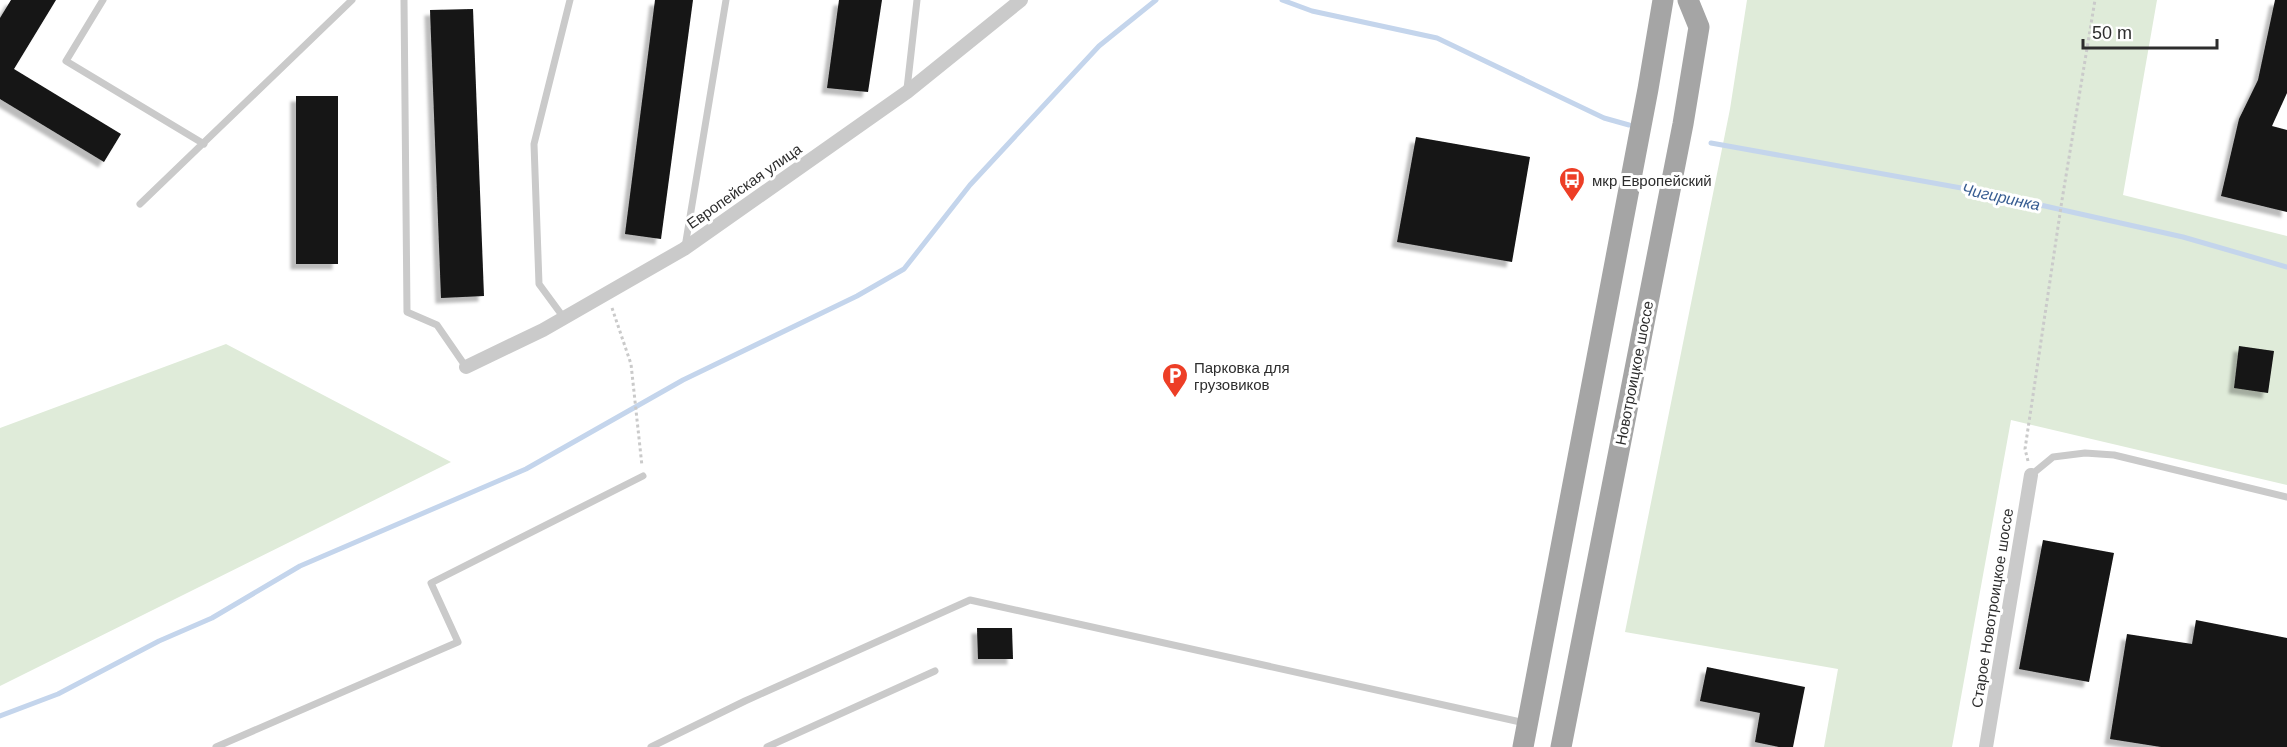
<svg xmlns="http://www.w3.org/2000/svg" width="2287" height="747" viewBox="0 0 2287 747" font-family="Arial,sans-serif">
<defs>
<filter id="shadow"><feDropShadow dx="-5.5" dy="5.5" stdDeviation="1.5" flood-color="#0004"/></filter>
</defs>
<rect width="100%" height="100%" fill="#fff"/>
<path fill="#dfebd9" d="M1747 0H2157L2123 195 2287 236V485L2011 420 1952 747H1824L1838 669 1625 632 1730 109Z
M226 344 451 462 0 686V428Z"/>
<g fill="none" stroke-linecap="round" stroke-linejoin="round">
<path stroke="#c4d5ec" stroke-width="5" d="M1282 0 1312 11 1437 38 1604 118 1629 125
M1711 143 1978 191 2183 237 2287 267
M0 716 58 694 159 641 212 618 300 566 526 469 683 380 857 296 904 269 970 185 1099 46 1156 0"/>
</g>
<path fill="#141414" filter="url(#shadow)" d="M11 0H56L14 69 121 134 104 162 0 99V18Z
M655 0H693L661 239 625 234Z
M839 0H882L868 92 827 88Z
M2275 0H2287V93L2272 126 2287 130V212L2221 196 2239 119 2258 80Z
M473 9 484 296 441 298 430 10Z
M296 96H338V264H296Z
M1416 137 1530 157 1512 262 1397 242Z
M2239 346 2274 351 2268 393 2234 388Z
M2043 540 2114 553 2089 682 2019 669Z
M2196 620 2287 638V747H2161L2110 739 2127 634 2192 644Z
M977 628H1012L1013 659H978Z
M1707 667 1805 687 1793 747H1779L1755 742 1760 713 1700 701Z"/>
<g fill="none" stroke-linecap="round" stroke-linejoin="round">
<path stroke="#cacaca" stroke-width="3" stroke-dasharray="3 3" stroke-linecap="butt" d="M612 308 631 364 642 466
M2028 461 2025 449 2062 200 2095 0"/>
<path stroke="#cacaca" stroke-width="7" d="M103 0 66 61 204 144
M404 0 407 312 437 325 466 367
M907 89 917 0
M140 204 352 0
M685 247 726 0
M564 318 539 284 534 144 570 0
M2031 475 2053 457 2085 453 2114 455 2287 497
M216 747 458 642 431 583 643 476
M651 747 745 701 970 600 1525 723
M767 747 935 671"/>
<path stroke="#cacaca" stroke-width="14" d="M466 367 543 330 684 249 907 92 1021 0
M1986 747 2031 475"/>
<path stroke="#a5a5a5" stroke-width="21" d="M1523 747 1648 89 1663 0
M1561 747 1683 124 1699 27 1688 0"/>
</g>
<defs>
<symbol id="bus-pin" viewBox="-11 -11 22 30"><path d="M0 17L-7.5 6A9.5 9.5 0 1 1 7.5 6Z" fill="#ed3e26" stroke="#fff"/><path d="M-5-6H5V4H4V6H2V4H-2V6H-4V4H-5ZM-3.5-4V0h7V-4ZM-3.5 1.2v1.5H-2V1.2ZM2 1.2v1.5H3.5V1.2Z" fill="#fff"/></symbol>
<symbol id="parking-pin" viewBox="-11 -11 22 30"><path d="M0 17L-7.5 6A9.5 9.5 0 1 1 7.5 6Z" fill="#ed3e26" stroke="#fff"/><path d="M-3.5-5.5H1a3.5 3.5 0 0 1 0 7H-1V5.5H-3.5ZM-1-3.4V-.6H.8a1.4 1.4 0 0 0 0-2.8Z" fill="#fff"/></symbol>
</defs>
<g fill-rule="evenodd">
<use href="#bus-pin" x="1557" y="165" width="30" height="40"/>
<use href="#parking-pin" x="1160" y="361" width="30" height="40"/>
</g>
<g text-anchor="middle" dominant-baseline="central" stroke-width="6" stroke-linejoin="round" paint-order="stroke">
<g font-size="15" fill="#2d2d2d" stroke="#fff" text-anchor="start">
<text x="1592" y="180">мкр Европейский</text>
<text x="1194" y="367">Парковка для<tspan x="1194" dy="17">грузовиков</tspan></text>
</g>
<g font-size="15" fill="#2d2d2d" stroke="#fff">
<text transform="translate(744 186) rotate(-35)">Европейская улица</text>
<text transform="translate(1634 373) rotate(-79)">Новотроицкое шоссе</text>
<text transform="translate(1992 608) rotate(-81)">Старое Новотроицкое шоссе</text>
</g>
<g font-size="16" font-style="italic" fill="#385d92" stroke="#fff">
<text transform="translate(2001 197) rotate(12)">Чигиринка</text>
</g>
</g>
<path d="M2083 39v9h134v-9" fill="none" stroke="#2d2d2d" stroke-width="3"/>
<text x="2092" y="39" font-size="18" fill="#2d2d2d" stroke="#ffffff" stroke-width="4.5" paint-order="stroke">50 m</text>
</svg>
